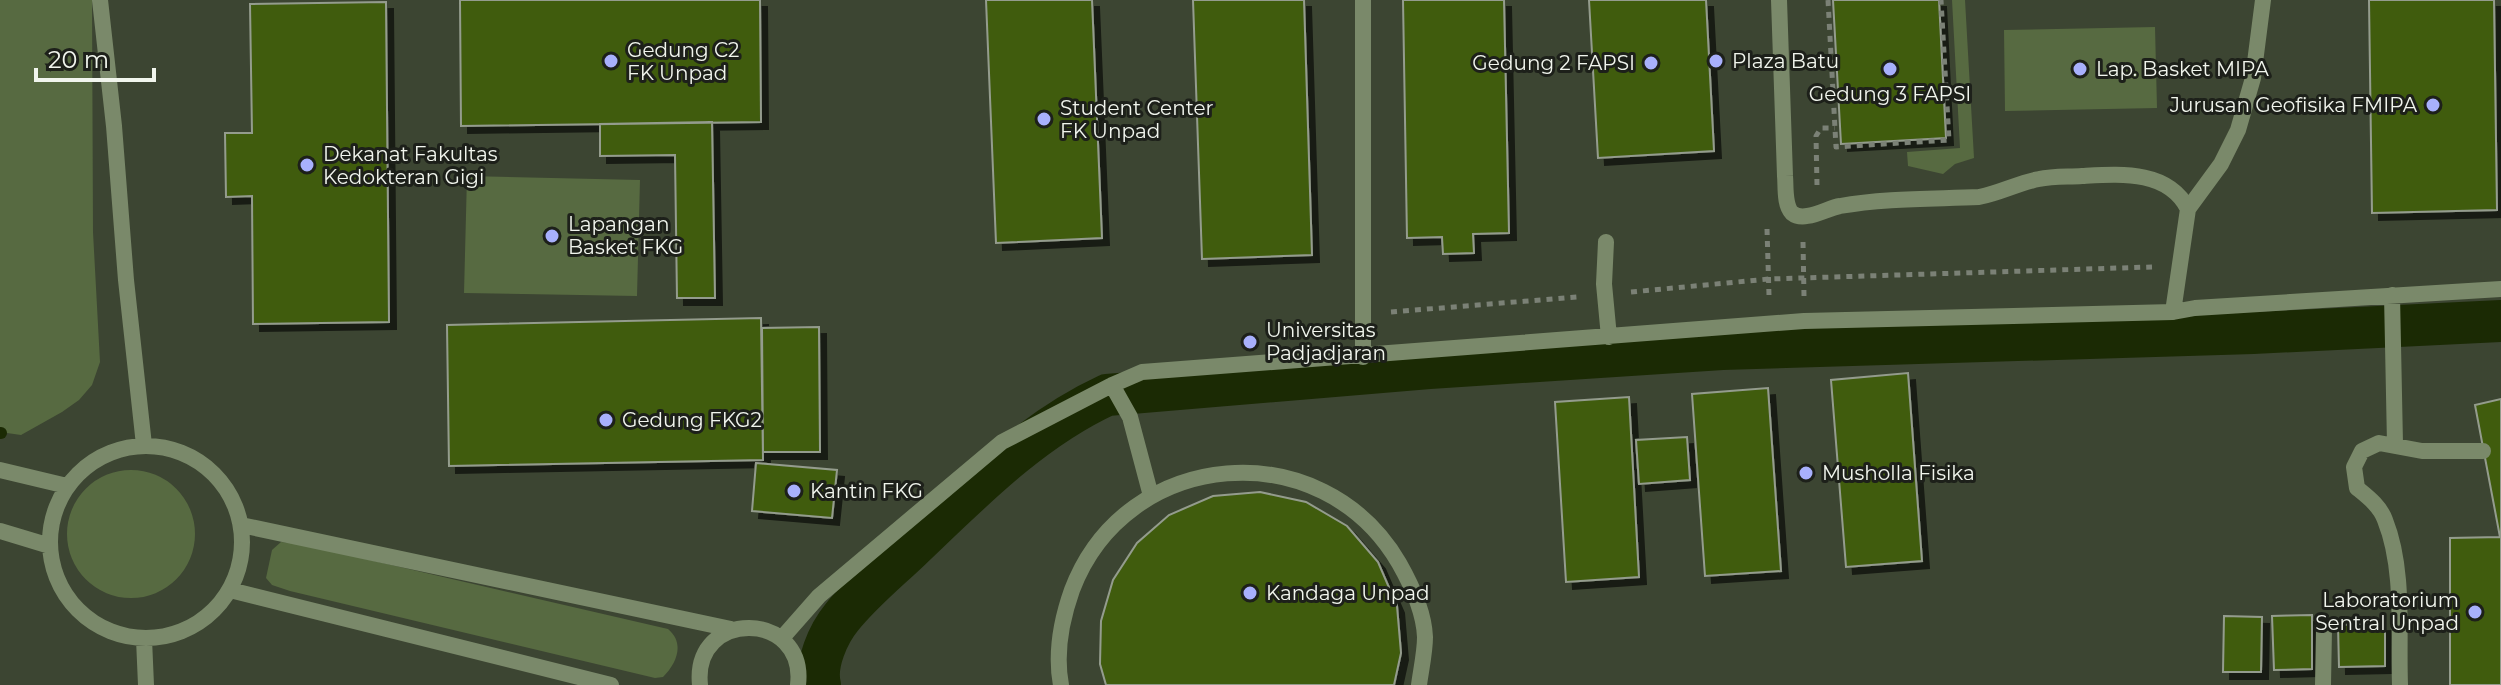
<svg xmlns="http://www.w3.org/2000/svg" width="2501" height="685" viewBox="0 0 2501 685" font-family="Montserrat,sans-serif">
<defs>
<filter id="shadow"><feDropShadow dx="7" dy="7" stdDeviation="0" flood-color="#0009"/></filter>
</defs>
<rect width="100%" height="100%" fill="#333a2d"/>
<path fill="#3c4532" d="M0 0H2501V685H0Z"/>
<path fill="#576a41" d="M0 0H92L93 232 100 362 92 385 79 400 62 412 21 435 0 432Z
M1952 0H1965L1974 158 1955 164 1943 174 1908 166 1907 152 1960 148Z
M2155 27 2157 108 2005 111 2004 30Z
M467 176 640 180 637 296 464 293Z
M67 534a64 64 0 1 1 128 0a64 64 0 1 1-128 0Z
M281 542 301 544 668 629C685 643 677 663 663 677L655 678 290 591 272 585 266 578 272 550Z"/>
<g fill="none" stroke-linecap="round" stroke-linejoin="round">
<path stroke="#1b2a04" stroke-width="12" d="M0 433H1"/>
<path stroke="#1b2a04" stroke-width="42" d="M820 685C815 664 828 634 842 617 862 592 888 571 911 549 971 492 1031 430 1107 395L1429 368 1722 349 2253 333 2501 321"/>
</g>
<path fill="#3f5b0f" stroke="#949c8d" stroke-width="2" filter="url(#shadow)" d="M460 0H760L761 122 461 126Z
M986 0H1092L1102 238 996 243Z
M1193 0H1304L1312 255 1202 259Z
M1403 0H1504L1509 233 1473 234 1474 253 1443 254 1442 237 1407 238Z
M1589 0H1706L1714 151 1598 158Z
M1833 0H1939L1946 138 1841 144Z
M2369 0H2494L2497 210 2372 213Z
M386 2 389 322 253 324 252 196 226 197 225 133H252L250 4Z
M712 122 715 298H677L675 155 600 156V124Z
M761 318 763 460 449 466 447 325Z
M819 327 820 452H763L762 328Z
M1908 373 1922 561 1846 567 1831 380Z
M1768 388 1781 571 1705 576 1692 394Z
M1629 397 1639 577 1566 582 1555 402Z
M2501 399V685H2450V538L2500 537 2475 405Z
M1687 437 1690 480 1639 484 1636 440Z
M756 463 837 470 832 518 752 511Z
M1260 492 1306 502 1347 526 1378 562 1397 606 1401 653 1394 685H1106L1100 664 1101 621 1113 580 1137 543 1169 515 1213 496Z
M2312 615V669L2274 670 2272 616Z
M2224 616 2262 617 2261 672H2223Z
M2385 624V666L2339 667 2338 625Z"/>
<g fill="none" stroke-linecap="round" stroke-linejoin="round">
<path stroke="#7b8176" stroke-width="5" stroke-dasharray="6 6" stroke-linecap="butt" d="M1828 0 1836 147 1949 140 1941 0
M1817 185 1816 136 1821 128H1835
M1767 229 1769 295
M1803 242 1804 296
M1631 292 1769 279 2152 267
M1391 312 1577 297"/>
<path stroke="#7a896a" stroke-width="16" d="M100 0 114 126 126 280 144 445
M1779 0 1785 176C1786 186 1784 205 1792 213 1804 223 1827 208 1840 206 1884 198 1934 199 1979 197 2000 193 2018 183 2039 179 2053 176 2068 177 2082 176 2121 174 2168 170 2188 209
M1606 242 1604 284 1609 337
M2392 295 2395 444
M2173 312 2188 209 2221 164 2238 130 2253 78 2263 0
M1363 357V0
M1112 385 1130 417 1151 496
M50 542a96 96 0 1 1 192 0a96 96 0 1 1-192 0Z
M0 470 67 486
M241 525 731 629
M0 531 50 546
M230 590 611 685
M782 638 819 596 1002 442 1112 385 1142 372 1804 321 2173 312 2195 308 2501 289
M144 639 146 685
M700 685C692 608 807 610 798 685
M1061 685C1055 653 1061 621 1072 590 1126 447 1322 431 1399 563 1411 584 1424 612 1425 637 1425 652 1421 670 1419 685
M2323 685 2324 629
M2400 685C2398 632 2405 570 2385 520 2380 506 2368 497 2357 488L2354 467 2362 451 2379 443 2422 451H2483"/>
</g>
<g fill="#a8b0fc" stroke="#1d201a" stroke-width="3">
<circle cx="611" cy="61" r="8"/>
<circle cx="1716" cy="61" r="8"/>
<circle cx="1651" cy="63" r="8"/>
<circle cx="1890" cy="69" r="8"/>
<circle cx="2080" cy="69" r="8"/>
<circle cx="2433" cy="105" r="8"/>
<circle cx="1044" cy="119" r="8"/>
<circle cx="307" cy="165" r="8"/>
<circle cx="552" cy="236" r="8"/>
<circle cx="1250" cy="342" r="8"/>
<circle cx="606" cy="420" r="8"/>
<circle cx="1806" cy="473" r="8"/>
<circle cx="794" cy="491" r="8"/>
<circle cx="1250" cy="593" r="8"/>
<circle cx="2475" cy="612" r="8"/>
</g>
<g text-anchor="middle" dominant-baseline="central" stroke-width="6" stroke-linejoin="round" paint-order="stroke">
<g font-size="20" fill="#f1f5ed" stroke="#1d201a" text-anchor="start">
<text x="627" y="50">Gedung C2<tspan x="627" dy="23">FK Unpad</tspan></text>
<text x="1732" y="61">Plaza Batu</text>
<text x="1635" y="63" text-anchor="end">Gedung 2 FAPSI</text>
<text x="2096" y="69">Lap. Basket MIPA</text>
<text x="1890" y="94" text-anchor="middle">Gedung 3 FAPSI</text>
<text x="2417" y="105" text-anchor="end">Jurusan Geofisika FMIPA</text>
<text x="1060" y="108">Student Center<tspan x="1060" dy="23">FK Unpad</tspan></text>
<text x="323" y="154">Dekanat Fakultas<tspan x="323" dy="23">Kedokteran Gigi</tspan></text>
<text x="568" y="224">Lapangan<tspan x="568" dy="23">Basket FKG</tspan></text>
<text x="1266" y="330">Universitas<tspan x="1266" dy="23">Padjadjaran</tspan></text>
<text x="622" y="420">Gedung FKG2</text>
<text x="1822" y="473">Musholla Fisika</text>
<text x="810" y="491">Kantin FKG</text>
<text x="1266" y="593">Kandaga Unpad</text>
<text x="2459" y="600" text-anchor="end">Laboratorium<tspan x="2459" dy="23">Sentral Unpad</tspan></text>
</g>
</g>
<path d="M36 68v12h118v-12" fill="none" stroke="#f1f5ed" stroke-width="4"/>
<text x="48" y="68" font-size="24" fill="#f1f5ed" stroke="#1d201a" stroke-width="6" paint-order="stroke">20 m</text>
</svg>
